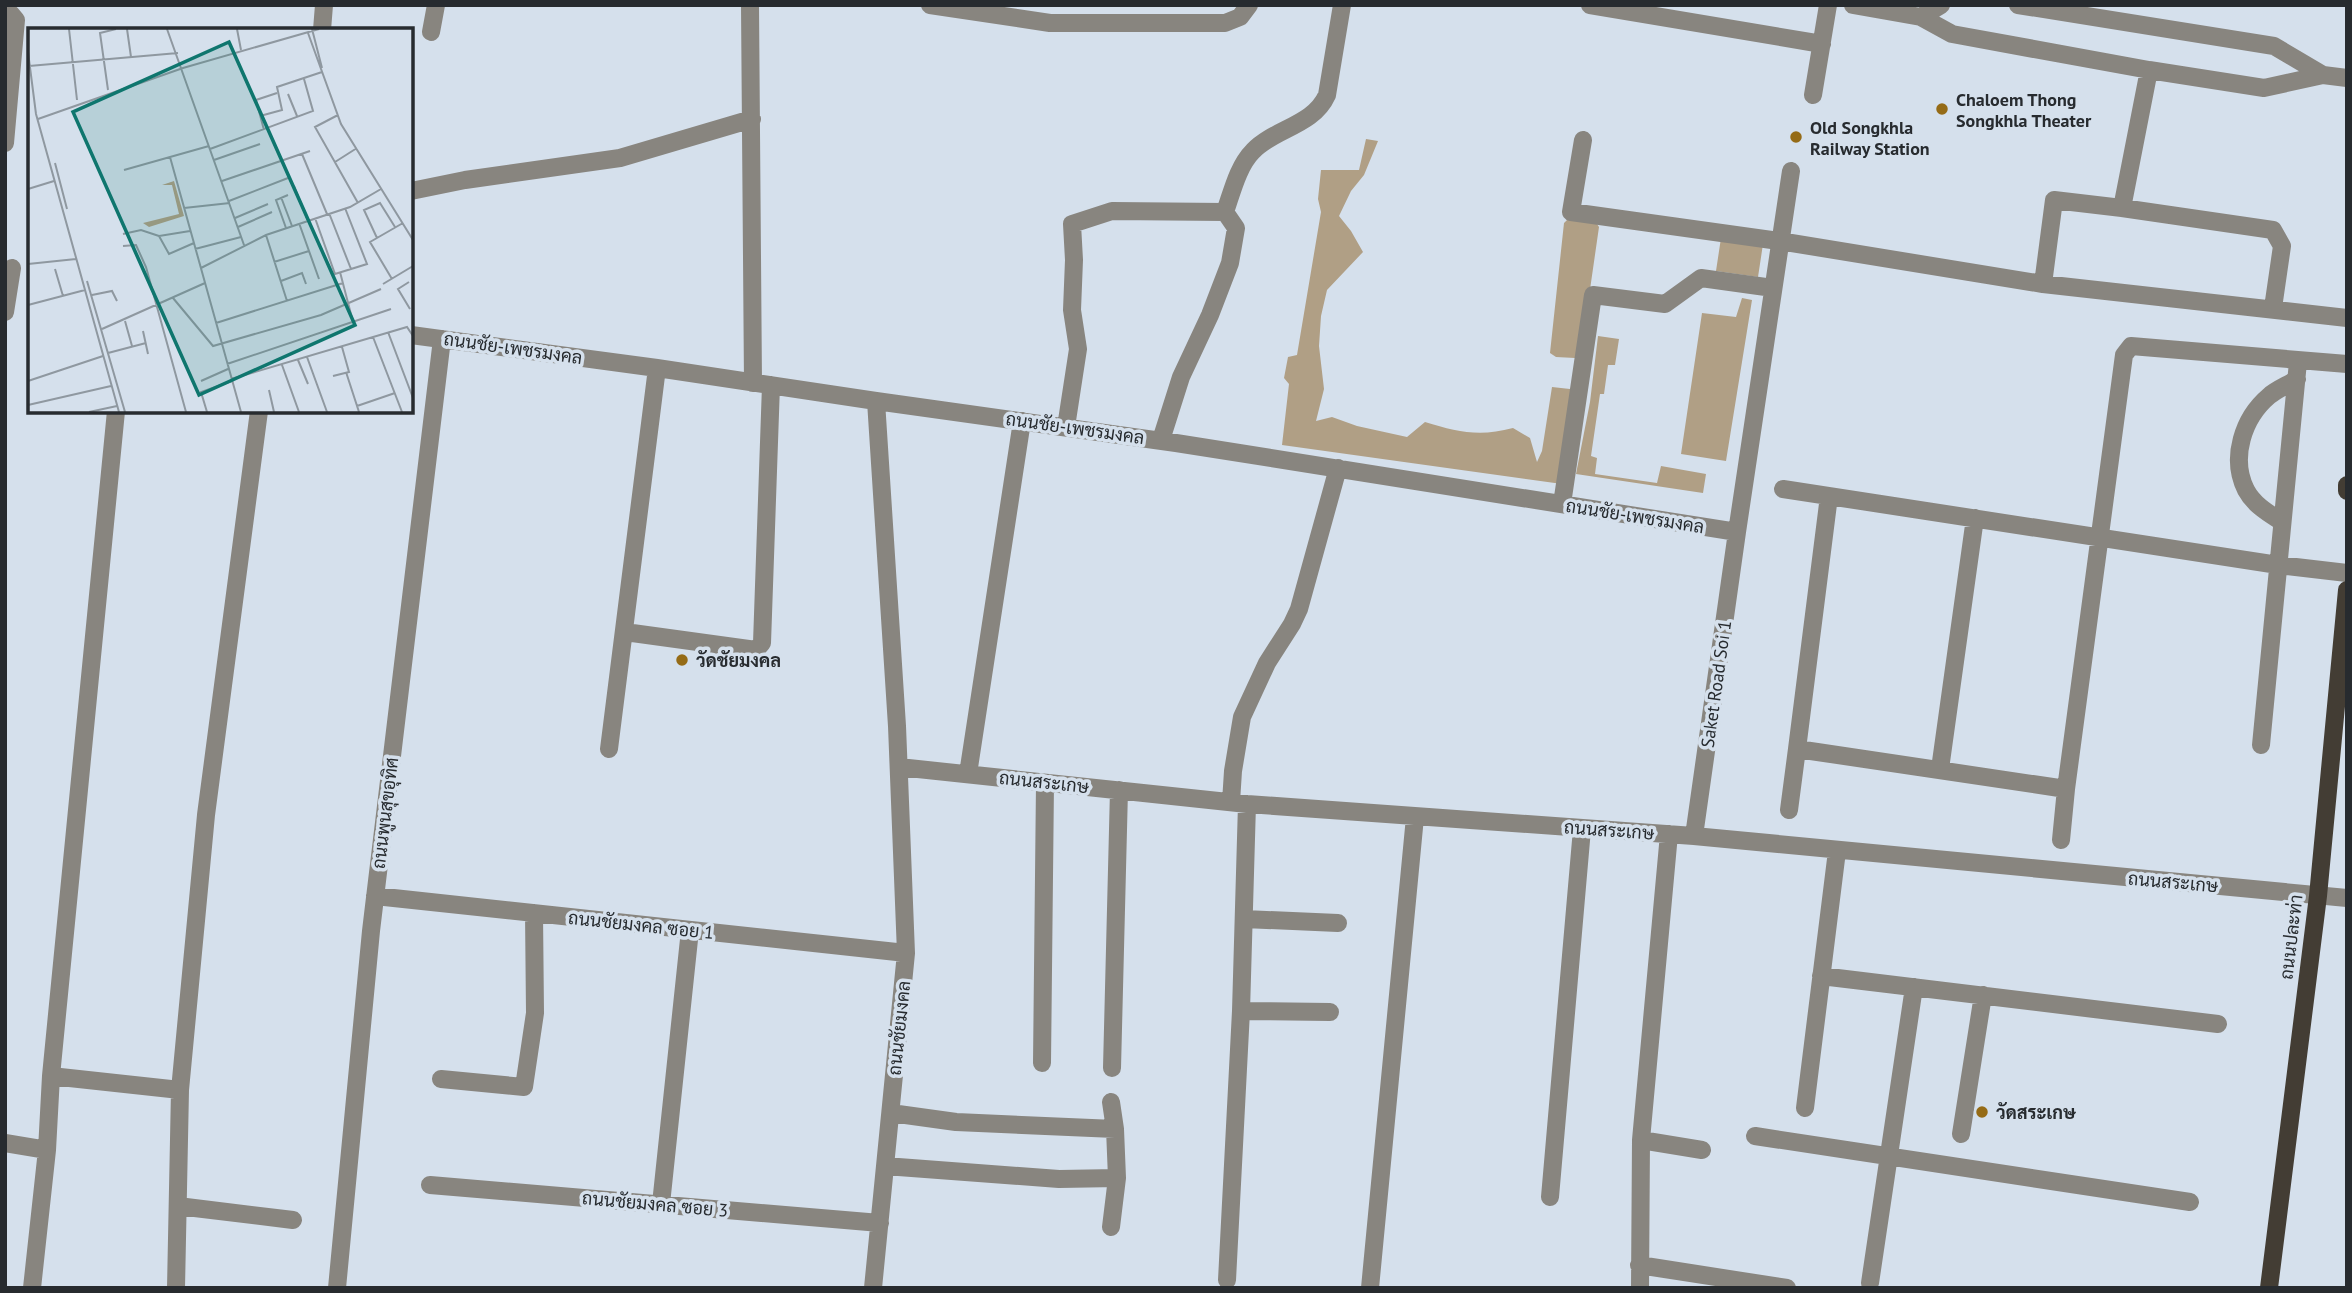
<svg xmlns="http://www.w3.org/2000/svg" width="2352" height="1293" viewBox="0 0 2352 1293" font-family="'PT Sans',Sarabun,sans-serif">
<rect width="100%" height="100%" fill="#d5e0ec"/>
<path fill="#b09f85" d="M1366 139 1378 141 1364 175 1351 191 1339 216 1351 231 1363 252 1327 290 1321 316 1319 346 1324 389 1316 421 1332 417 1357 426 1407 437 1425 422C1457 432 1480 437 1513 428L1530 438 1537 462 1542 451 1552 387 1570 389 1574 393 1562 484 1282 445 1289 384 1284 378 1288 357 1297 355 1321 212 1318 199 1321 170H1359Z
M1569 218 1595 221 1599 227 1581 352 1575 358 1556 357 1550 353 1564 223Z
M1721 238 1763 244 1758 277 1716 271Z
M1742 298 1752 300 1726 461 1681 454 1702 313 1736 317Z
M1598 336 1619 339 1615 365H1608L1604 394H1600L1591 456 1597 458 1595 474 1657 483 1661 466 1706 474 1703 493 1576 474 1590 402Z"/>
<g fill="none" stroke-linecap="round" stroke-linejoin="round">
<path stroke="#88857f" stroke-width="18" d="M750 5 753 383
M930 5 1050 23H1225L1240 17 1249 5
M1590 5 1822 44
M1853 5 1921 17 1941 5
M2018 5 2274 46 2323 75 2347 78
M5 12 11 14 16 20 5 143
M1921 17 1952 34 2149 70 2264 88 2323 75
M322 30 324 5
M431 32 436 5
M2149 70 2122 208 2273 230 2282 246 2273 308
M1813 95 1828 5
M1583 140 1571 212 1779 241 2043 284 2347 318
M411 191 465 180 620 158 752 119
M1225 212C1232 192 1238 166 1253 151 1275 128 1313 126 1327 95L1342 5
M2043 284 2054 200 2122 208
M5 312 12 268
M411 335 657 368 876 401 1176 443 1737 532
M1066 427 1078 349 1072 310 1074 260 1072 224 1112 211 1225 212 1236 228 1230 263 1210 315 1181 377 1161 440
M1783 489 2278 565 2347 573
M1829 496 1797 749 2066 789 2124 355 2131 346 2347 364
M1562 504 1593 295 1665 304 1701 278 1773 288
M2282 522C2268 513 2254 505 2246 490 2230 458 2243 418 2269 396 2277 389 2288 385 2297 379
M625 632 756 650 762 643 771 385
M2261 745 2298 362
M609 749 657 368
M899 767 1247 804 1694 836 2347 898
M1940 769 1975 518
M968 774 1022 421
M1231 802 1233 771 1242 717 1267 663 1292 624 1299 609 1338 468
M1789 810 1797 749
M1694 836 1737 532 1791 171
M2061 840 2066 789
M375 896 906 953
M1244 919 1338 923
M1821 976 2218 1024
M1241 1011 1330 1012
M1042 1063 1045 783
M1112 1068 1119 790
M51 1076 180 1090
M441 1079 524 1087 535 1013 534 913
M1111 1102 1115 1129
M1805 1108 1837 851
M891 1113 956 1122 1115 1129 1117 1178 1111 1227
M1961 1134 1983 995
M1755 1136 2190 1202
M1641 1140 1702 1150
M5 1143 47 1150
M885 1166 1059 1179 1117 1178
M430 1185 880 1223
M1550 1197 1582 829
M661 1204 690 930
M178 1206 293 1220
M1639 1265 1787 1288
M1227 1280 1241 1011 1247 804
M1870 1283 1914 987
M32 1288 47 1150 51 1076 116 411
M176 1288 180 1090 206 815 259 411
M337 1288 371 931 442 339
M873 1288 906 953 897 726 876 401
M1370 1288 1415 817
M1640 1288 1641 1140 1669 834"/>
<path stroke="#433d34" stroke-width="18" d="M2347 485V491
M2269 1288 2318 896 2347 590"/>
</g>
<g fill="#956b16" stroke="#d5e0ec" stroke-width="2.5">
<circle cx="1942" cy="109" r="7"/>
<circle cx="1796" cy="137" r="7"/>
<circle cx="682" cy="660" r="7"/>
<circle cx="1982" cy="1112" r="7"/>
</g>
<g text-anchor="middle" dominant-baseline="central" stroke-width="7" stroke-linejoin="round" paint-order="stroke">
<g font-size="18" font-weight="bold" fill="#272b2f" stroke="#d5e0ec" text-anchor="start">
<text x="1956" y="99">Chaloem Thong<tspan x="1956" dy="21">Songkhla Theater</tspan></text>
<text x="1810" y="127">Old Songkhla<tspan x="1810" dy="21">Railway Station</tspan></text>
<text x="696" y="660">วัดชัยมงคล</text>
<text x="1996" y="1112">วัดสระเกษ</text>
</g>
<g font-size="18" fill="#272b2f" stroke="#d5e0ec">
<text transform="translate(513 348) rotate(8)">ถนนชัย-เพชรมงคล</text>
<text transform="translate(1075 428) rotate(8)">ถนนชัย-เพชรมงคล</text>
<text transform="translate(1635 516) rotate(9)">ถนนชัย-เพชรมงคล</text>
<text transform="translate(1716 684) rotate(-82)">Saket Road Soi 1</text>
<text transform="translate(1044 782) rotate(6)">ถนนสระเกษ</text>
<text transform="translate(385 813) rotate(-83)">ถนนพูนสุขอุทิศ</text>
<text transform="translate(1609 830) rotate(4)">ถนนสระเกษ</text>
<text transform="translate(2173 882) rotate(5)">ถนนสระเกษ</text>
<text transform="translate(641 925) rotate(6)">ถนนชัยมงคล ซอย 1</text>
<text transform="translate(2291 937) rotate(-83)">ถนนปละท่า</text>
<text transform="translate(899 1028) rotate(-84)">ถนนชัยมงคล</text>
<text transform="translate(655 1204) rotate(5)">ถนนชัยมงคล ซอย 3</text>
</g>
</g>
<g transform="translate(28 28)">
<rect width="385" height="385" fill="#d5e0ec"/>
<path d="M146 153 156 188 121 199 115 195 151 186 144 157H134Z" fill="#b09f85"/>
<path fill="none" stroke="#8f98a0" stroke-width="2" d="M41 1 49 72M99 1 103 29M139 1 216 217M209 1 213 22M284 1 294 40M280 5 313 96 385 212M0 24 8 86 91 384M1 38 150 25M80 62 72 5 88 1M260 66 269 88M310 87 287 99 330 175M232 88 254 82 249 59 294 44M10 91 155 40 291 1M236 102 228 72 249 65M182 121 285 83 276 51M274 126 299 186M142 129 213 384M186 132 232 116M307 134 329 120M27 135 39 181M96 142 181 118M194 153 282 123M266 158 280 193M0 161 26 153M253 169 264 198M201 173 260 150M156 180 202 175M301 185 323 241M207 190 240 176M287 190 307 246 339 236 317 180M271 195 291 251M210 199 244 184M258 200 248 172 260 167M162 203 131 208 141 226 166 215M95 206 113 202 131 208M238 207 259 273M349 210 336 182 352 175 367 199M95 218 108 217 118 239 158 384M167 221 213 209M246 234 281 223M0 236 48 231M173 240 238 207 322 179 353 161M27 241 35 268M312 244 325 294M364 251 342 214 375 195M59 253 97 384M253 253 274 245 278 256M381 254 370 261 382 281M355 256 385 238M64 267 84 263 89 273M145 270 185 318 293 287 353 261M0 277 57 262M97 293 104 318M188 295 315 255M74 301 177 255M115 303 120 326M360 304 385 370M345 309 374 384M80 325 118 315M279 329 299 384M270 332 280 356M199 336 363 281M254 337 271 384M318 344 331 384M305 348 321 344 314 319M203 351 379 299 385 308M0 353 75 328M173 353 200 341M241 362 246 384M0 377 83 358M329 378 367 365M61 384 89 378M179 384 173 364 204 353"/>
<path fill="#0f766e" fill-opacity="0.15" stroke="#0f766e" stroke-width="3.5" d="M201 14 327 297 171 367 45 84Z"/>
<rect width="385" height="385" fill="none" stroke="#272b2f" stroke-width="3.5"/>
</g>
<rect width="2352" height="1293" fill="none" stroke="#272b2f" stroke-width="14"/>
</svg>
